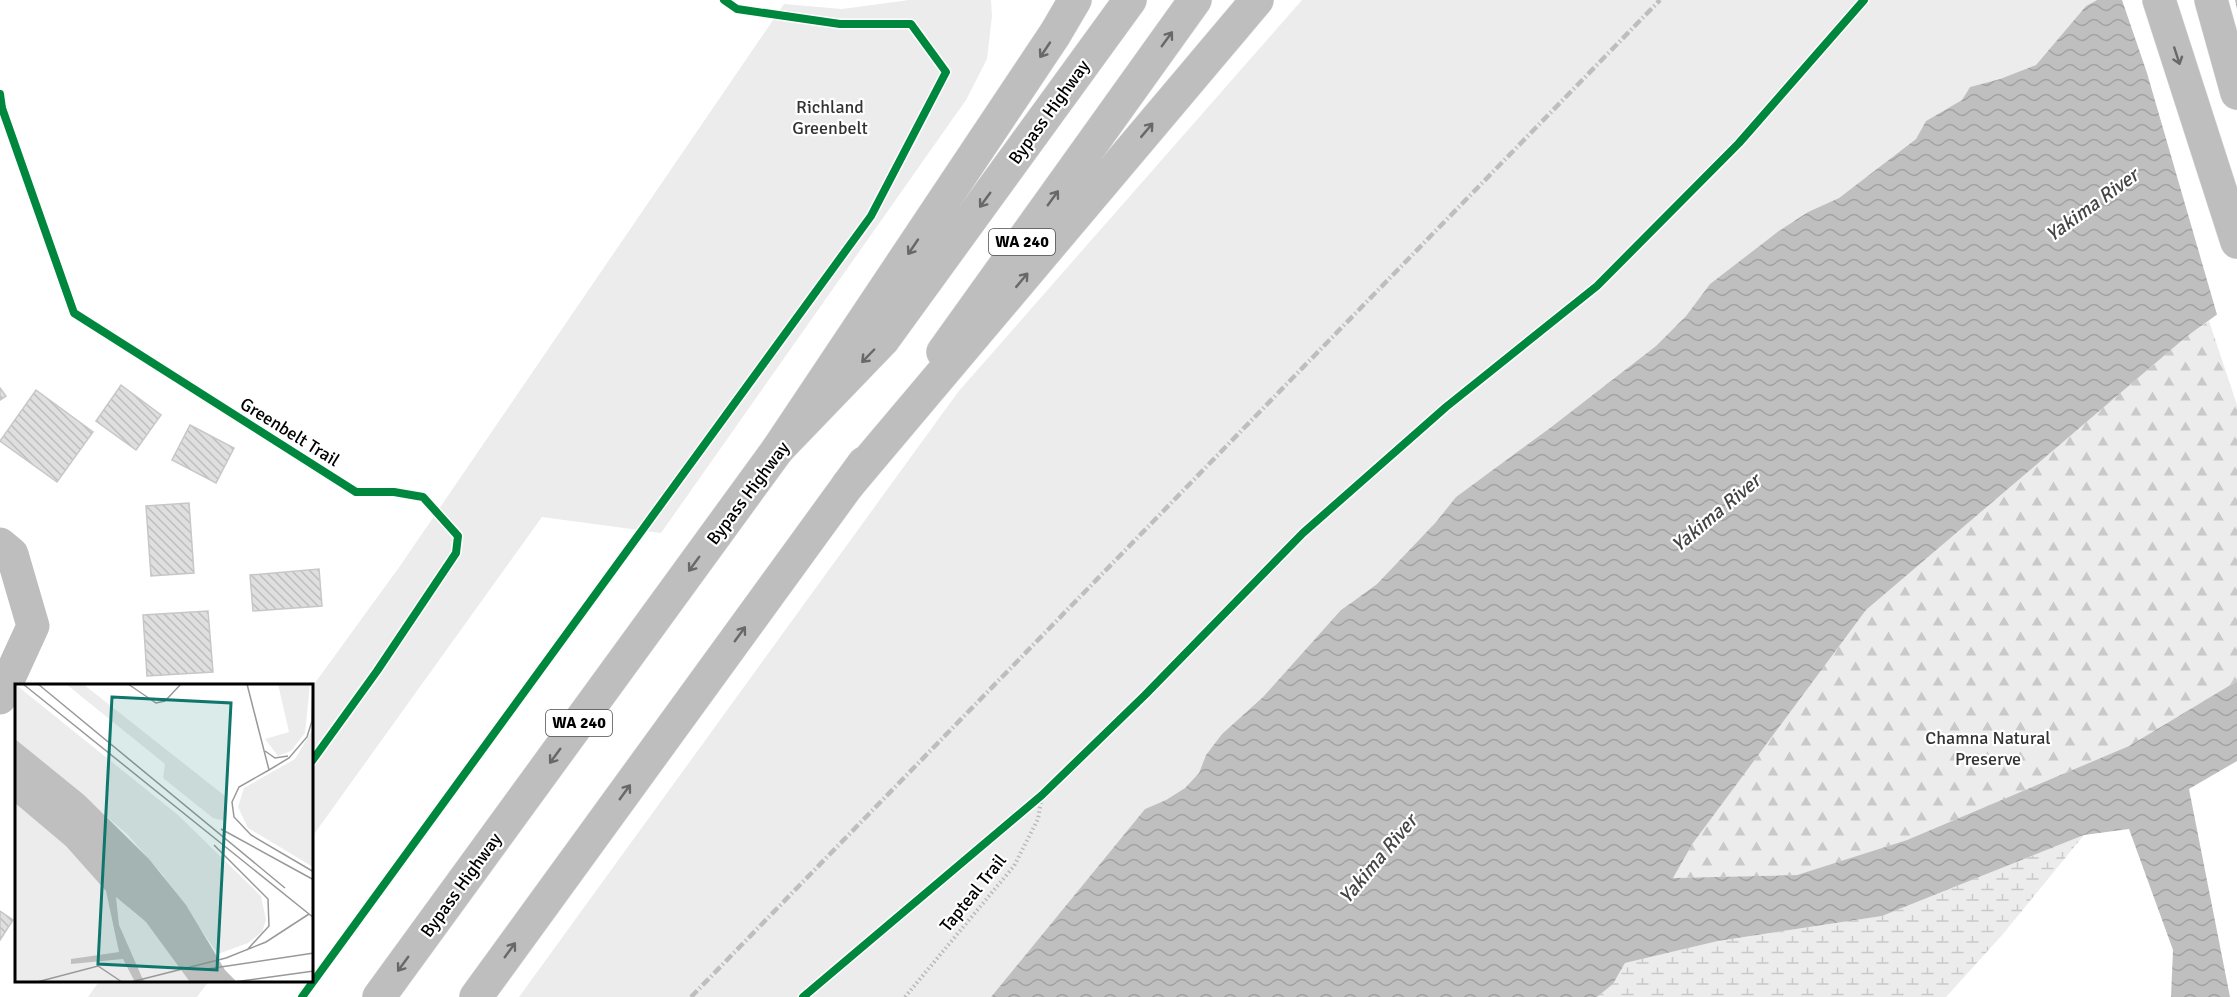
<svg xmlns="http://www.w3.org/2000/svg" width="2237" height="997" viewBox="0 0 2237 997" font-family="Signika,sans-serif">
<defs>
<pattern id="forest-firs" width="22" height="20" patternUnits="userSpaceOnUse" patternTransform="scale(1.5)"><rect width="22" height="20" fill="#ececec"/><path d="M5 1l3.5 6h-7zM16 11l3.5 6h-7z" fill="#c9c9c9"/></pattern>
<pattern id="wetland-marsh" width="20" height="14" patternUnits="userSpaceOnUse" patternTransform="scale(1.5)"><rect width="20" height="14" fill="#ececec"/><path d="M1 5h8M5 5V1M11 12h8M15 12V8" fill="none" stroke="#c9c9c9"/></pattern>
<pattern id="water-waves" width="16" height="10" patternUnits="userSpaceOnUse" patternTransform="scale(1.5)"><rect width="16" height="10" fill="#bfbfbf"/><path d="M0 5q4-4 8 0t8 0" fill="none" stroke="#a2a2a2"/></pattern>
<pattern id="building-back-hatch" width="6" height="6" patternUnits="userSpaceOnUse" patternTransform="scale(1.5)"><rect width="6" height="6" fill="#dfdfdf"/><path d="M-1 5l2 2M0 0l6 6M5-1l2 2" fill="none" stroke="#bebebe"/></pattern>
</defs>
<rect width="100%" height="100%" fill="#fff"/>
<path fill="#ececec" d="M909 0H991L992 16 987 59 966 100 661 533 542 517 312 837V687L400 566 784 4 842 9Z
M1302 0H2097L2086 6 2036 65 2000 79 1970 87 1962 100 1926 121 1916 139 1839 198 1808 212 1710 284 1686 316 1656 346 1550 428 1456 497 1436 522 1377 584 1340 611 1263 697 1222 734 1206 755 1199 773 1185 788 1166 800 1145 809 991 997H519L958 392Z
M100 980H209V981L197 997H88Z"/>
<path fill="url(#forest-firs)" d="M2209 321 2237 405V681L2129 746 1907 840 1797 875 1673 878 1693 843 1866 610 2186 337Z"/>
<path fill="url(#wetland-marsh)" d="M2084 835 2003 934 1946 997H1597L1613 984 1625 963 1718 941 1882 916Z"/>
<path fill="url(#water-waves)" d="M2097 0H2237V300L2186 337 1866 610 1693 843 1673 878 1797 875 1907 840 2129 746 2237 681V761L2189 789 2230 997H2171L2173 950 2129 829 2084 835 1882 916 1718 941 1625 963 1613 984 1597 997H991L1145 809 1166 800 1185 788 1199 773 1206 755 1222 734 1263 697 1340 611 1377 584 1436 522 1456 497 1550 428 1656 346 1686 316 1710 284 1779 231 1808 212 1839 198 1916 139 1926 121 1962 100 1970 87 2000 79 2036 65 2086 6Z"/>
<path fill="#fff" d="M2122 0H2235L2237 9V304L2218 318 2147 73Z"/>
<path fill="url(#building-back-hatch)" stroke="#c7c7c7" stroke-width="1.5" d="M121 385 161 415 136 450 96 421Z
M0 388 6 396 0 400Z
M36 390 93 432 57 482 0 441Z
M190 425 234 448 216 483 172 460Z
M189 503 194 573 151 576 146 506Z
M319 569 322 606 253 611 250 575Z
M208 611 213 672 147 676 143 615Z
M0 911 13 920 0 940Z"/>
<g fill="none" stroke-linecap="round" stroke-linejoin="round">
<defs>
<path id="trunk" d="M943 352 1195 0
M379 997 778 449 883 340 1130 0
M476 997 864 463"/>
<path id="motorway" d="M2159 0 2237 242
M2211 0 2237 93
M778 449 1055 34 1075 0
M848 485 1257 0"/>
</defs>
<use href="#trunk" stroke="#dbdbdb" stroke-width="34"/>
<use href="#motorway" stroke="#dbdbdb" stroke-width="34"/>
<path stroke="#b9b9b9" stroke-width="4" stroke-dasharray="1.5 3" stroke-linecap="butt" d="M905 997 1014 866 1038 819 1042 795"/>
<path stroke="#bebebe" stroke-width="33" d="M0 544 12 554 33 626 0 698"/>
<use href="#trunk" stroke="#bebebe" stroke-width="33"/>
<use href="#motorway" stroke="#bebebe" stroke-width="33"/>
<path stroke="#bebebe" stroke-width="4.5" stroke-dasharray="9 3 1.5 3" stroke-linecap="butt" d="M691 997 1660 0"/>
<defs>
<path id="cycleway" d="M0 94 2 108 74 313 356 492H394L423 497 458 536 456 553 377 671 312 761
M302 997 871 216 946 72 911 24H840L737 9 724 0
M803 997 1042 795 1145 695 1303 533 1446 407 1597 286 1739 143 1864 0"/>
</defs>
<use href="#cycleway" stroke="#fff" stroke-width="11"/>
<use href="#cycleway" stroke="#00873e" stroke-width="8"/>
</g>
<defs><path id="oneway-shaft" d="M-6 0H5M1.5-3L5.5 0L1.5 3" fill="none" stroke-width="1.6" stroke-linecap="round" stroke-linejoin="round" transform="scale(1.5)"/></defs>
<g stroke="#686868">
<use href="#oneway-shaft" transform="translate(1167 39) rotate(-54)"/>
<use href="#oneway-shaft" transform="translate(1045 50) rotate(124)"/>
<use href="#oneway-shaft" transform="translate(2177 56) rotate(72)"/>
<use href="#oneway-shaft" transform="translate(1147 130) rotate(-50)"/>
<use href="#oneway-shaft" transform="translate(1053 198) rotate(-54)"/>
<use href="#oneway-shaft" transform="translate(985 200) rotate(126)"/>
<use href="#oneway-shaft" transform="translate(913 247) rotate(124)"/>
<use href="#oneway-shaft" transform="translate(1022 280) rotate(-50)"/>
<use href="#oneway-shaft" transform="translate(868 356) rotate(134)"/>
<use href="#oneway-shaft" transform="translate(694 564) rotate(126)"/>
<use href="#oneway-shaft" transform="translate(740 634) rotate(-54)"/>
<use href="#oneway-shaft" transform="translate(555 756) rotate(126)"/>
<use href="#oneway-shaft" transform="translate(625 792) rotate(-54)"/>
<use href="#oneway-shaft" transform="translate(510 950) rotate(-54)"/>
<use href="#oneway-shaft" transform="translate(403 964) rotate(126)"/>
</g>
<g text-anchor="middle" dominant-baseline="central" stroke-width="4.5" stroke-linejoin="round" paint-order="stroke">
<g fill="#fff" stroke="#4c4c4c" stroke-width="1.5">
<rect x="989" y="229" width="66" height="26" rx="4.5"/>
<rect x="546" y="710" width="66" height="26" rx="4.5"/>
</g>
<g font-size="16" font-weight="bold" fill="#000">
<text x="1022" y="242">WA 240</text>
<text x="579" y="723">WA 240</text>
</g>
<g font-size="18" fill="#333" stroke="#fff">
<text x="830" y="107">Richland<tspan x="830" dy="21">Greenbelt</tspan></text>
<text x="1988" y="738">Chamna Natural<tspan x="1988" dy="21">Preserve</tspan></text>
</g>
<g font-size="18" fill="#000" stroke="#fff">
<text transform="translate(1049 112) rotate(-54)">Bypass Highway</text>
<text transform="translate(290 432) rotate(32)">Greenbelt Trail</text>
<text transform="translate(748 493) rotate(-53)">Bypass Highway</text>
<text transform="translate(461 885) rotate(-54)">Bypass Highway</text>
<text transform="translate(973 893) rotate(-51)">Tapteal Trail</text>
</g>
<g font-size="20" font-style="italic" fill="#444" stroke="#fff">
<text transform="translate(2092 205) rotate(-36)">Yakima River</text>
<text transform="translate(1716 513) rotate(-40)">Yakima River</text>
<text transform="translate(1378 859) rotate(-50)">Yakima River</text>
</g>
</g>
<g transform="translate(15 684)">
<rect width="298" height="298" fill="#fff"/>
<path d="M0 0 163 131 246 212 251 236 247 248 233 259 203 270 147 190 112 150 0 55ZM51 0H68L210 112 211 137 198 134 148 94 150 80ZM263 0H295L290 49 276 67 263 72 250 55 274 48ZM298 45V183L233 144 223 123 229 104 280 75ZM0 100 182 298H0Z" fill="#ececec"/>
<path d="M100 213 131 238 164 280 125 291 104 241Z" fill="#ececec"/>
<path d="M0 119 51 162 91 207 103 262 0 170Z" fill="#ececec"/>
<path d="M0 55 69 111 134 175 171 221 210 286 222 298H175L131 238 101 213 104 241 129 298H120L108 275 56 280V275L104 268 91 207 51 162 0 119Z" fill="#bfbfbf"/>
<path fill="none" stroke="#999" stroke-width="1.5" d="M8 0 299 234M23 0 270 204M113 0 141 19 150 17 166 0M232 0 254 86 274 74 292 53 297 37 298 0M250 67 260 74 273 72M254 86 224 103 217 118 219 133 236 151 299 188M206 145 299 196M199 161 253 215 254 242 232 266M192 285 299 269M22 298 83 282 107 298M116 298 211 274 251 258 294 230M219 298 299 287"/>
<path fill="#0f766e" fill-opacity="0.15" stroke="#0f766e" stroke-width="3" d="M97 13 216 19 202 286 83 280Z"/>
<rect width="298" height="298" fill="none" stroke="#000" stroke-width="3"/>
</g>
</svg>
